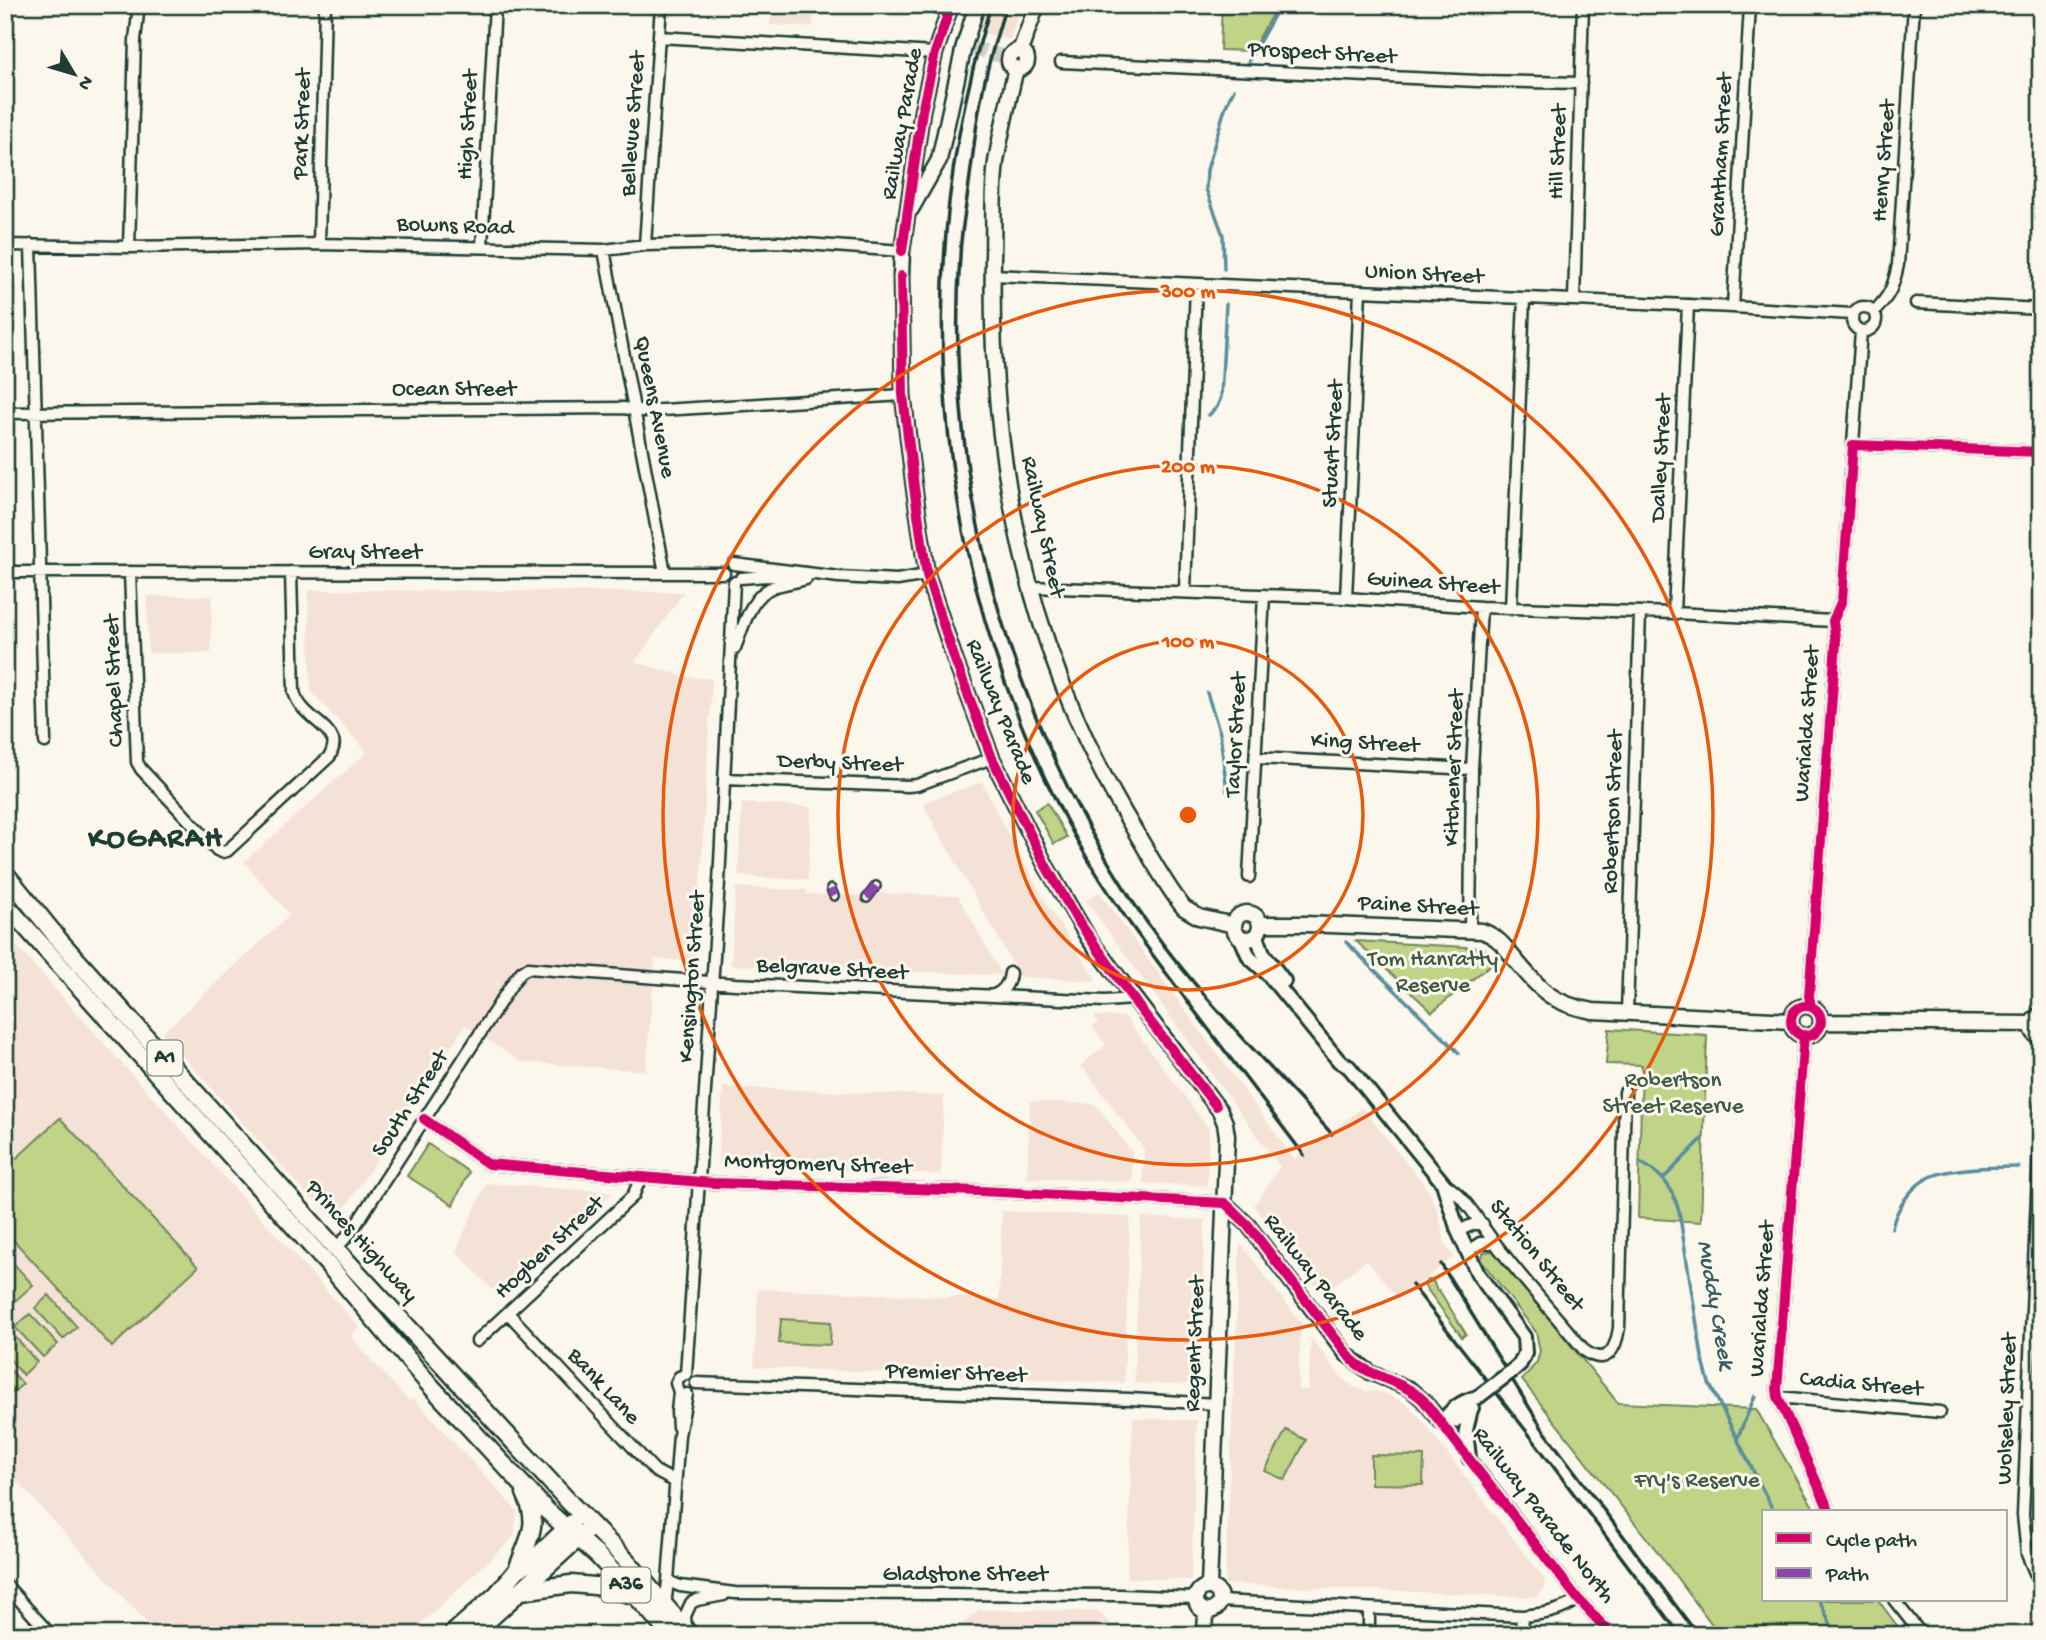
<svg xmlns="http://www.w3.org/2000/svg" width="2046" height="1640" viewBox="0 0 2046 1640" font-family="'Gochi Hand',sans-serif">
<rect width="100%" height="100%" fill="#fbf7ec"/>
<filter id="ink" filterUnits="userSpaceOnUse"><feTurbulence type="fractalNoise" baseFrequency=".0143" numOctaves="2"/><feDisplacementMap in="SourceGraphic" scale="14" xChannelSelector="R" yChannelSelector="G"/><feConvolveMatrix kernelMatrix="1 2 1 2 8 2 1 2 1" color-interpolation-filters="sRGB"/></filter>
<g filter="url(#ink)">
<path fill="#f5e2d6" d="M771 5H814L813 27 770 25Z
M984 5H1021L1010 40 976 31Z
M310 590 684 592 635 662 683 676 712 679 696 959 694 961 655 959 646 1071 521 1062 465 1025 341 1214 332 1217 316 1200 311 1199 162 1033 290 915 244 862 367 752 311 691 308 591Z
M147 596H212L211 653H148Z
M982 782 1002 823 1049 908 1097 981 1020 977 924 806 925 802Z
M742 803 811 807 808 880 738 876Z
M736 887 807 890V894L876 896V893L958 896 1002 975 731 965Z
M1099 892 1294 1159 1362 1108 1426 1187 1437 1209 1446 1247 1454 1257 1398 1299 1367 1260 1322 1294 1254 1206 1280 1167 1086 901Z
M5 933 360 1328 351 1336 363 1351 409 1401 413 1398 517 1511 514 1537 409 1635H158L5 1468Z
M1094 1016 1125 1017 1209 1129 1207 1184 1205 1186 1143 1183 1144 1149 1081 1065 1106 1045 1092 1027 1098 1022Z
M723 1087 944 1096 941 1174 718 1165Z
M1030 1101 1093 1104 1097 1106 1132 1152V1182L1027 1178Z
M486 1183 554 1188 613 1192 500 1298 456 1251Z
M1002 1211 1130 1217 1124 1383 754 1367 758 1289 999 1299Z
M1141 1217 1205 1220 1199 1385 1134 1383Z
M1240 1243 1301 1323 1298 1390H1308L1311 1338 1343 1379 1354 1387 1366 1391 1381 1392 1406 1404 1420 1418 1545 1580 1544 1588 1536 1597 1225 1584Z
M1133 1418 1197 1420 1191 1580 1127 1578Z
M979 1610 1098 1611 1120 1635H951Z"/>
<path fill="#c1d387" stroke="#70885e" stroke-width="2" d="M1222 5H1277L1252 51 1220 50Z
M1047 803 1067 837 1054 844 1035 810Z
M1356 941 1484 948 1495 961 1432 1012Z
M1609 1029 1707 1035 1701 1222 1638 1218 1642 1065 1606 1064Z
M60 1118 198 1267 112 1347 5 1231V1169Z
M428 1144 469 1172 453 1205 407 1176Z
M1494 1251 1618 1403 1756 1409 1816 1512H1764V1600H1878L1904 1635H1720L1656 1550 1522 1380 1537 1362 1540 1351 1536 1332 1480 1259 1484 1252Z
M5 1254 33 1285 5 1310Z
M1427 1280 1433 1281 1437 1291 1439 1290 1466 1334 1462 1337 1424 1285Z
M49 1295 77 1327 63 1339 35 1308Z
M30 1314 58 1344 43 1357 15 1327Z
M781 1319 831 1322 830 1345 779 1343Z
M10 1331 37 1362 23 1375 5 1354V1336Z
M5 1364 23 1384 5 1399Z
M1286 1430 1306 1440 1285 1480 1265 1471Z
M1371 1455 1424 1456 1423 1485 1371 1484Z
M1387 1628 1504 1631 1503 1635H1387Z"/>
<g fill="none" stroke-linecap="round" stroke-linejoin="round">
<path stroke="#598e9c" stroke-width="3.5" d="M1247 64 1280 5
M1224 269 1223 235 1206 189 1207 170 1225 108 1234 89
M1209 415 1217 407 1221 397 1226 304
M1207 693 1220 733 1227 791
M1346 942 1459 1053
M1640 1162C1664 1176 1671 1185 1679 1211L1702 1357 1709 1383 1774 1512
M1664 1178 1703 1138
M1892 1228C1896 1210 1909 1189 1926 1179 1948 1167 1994 1167 2019 1167
M1737 1439 1755 1396
M1819 1600 1836 1635"/>
<path stroke="#cfd2c7" stroke-width="14" stroke-dasharray="14 7" stroke-linecap="butt" d="M972 48 1006 57"/>
<defs>
<path id="pedestrian" d="M831 889 834 896
M867 898 876 886"/>
<path id="minor" d="M659 37 935 53
M1061 62 1478 81 1581 83
M319 244 325 5
M5 245 129 247 319 244 604 250 645 245 779 242 902 251
M31 245 45 742
M645 245 661 5
M482 246 495 5
M129 247 135 40 139 5
M604 250 665 573
M993 275 1733 307 1852 314
M1574 300 1583 5
M1916 303 2041 309
M1852 319a12 12 0 1 1 24 0a12 12 0 1 1-24 0Z
M1733 307 1750 5
M1874 312C1890 295 1893 288 1898 265L1914 5
M5 413 623 408 646 411 903 395
M1853 445 2041 452
M734 564 839 577 897 580 927 575
M5 572 724 573
M130 572 137 762 141 769 217 850 222 852 227 851 330 756C332 751 335 746 333 740 327 723 301 716 294 692L291 572
M741 578 766 576 796 578
M1030 587 1346 598 1481 607 1674 613 1833 621
M1185 591 1196 284
M1346 598 1360 291
M1511 609 1524 299
M1674 613 1688 305
M735 648C743 628 750 596 773 587 783 584 795 582 806 579
M1256 758 1472 769
M724 779 908 786 917 785 992 758
M1249 877 1264 595
M1470 930 1472 769 1481 607
M992 996C1003 992 1009 985 1010 973
M1811 1007 1809 996 1836 644 1833 621 1842 600 1861 331
M1627 1013 1640 613
M1804 1035 1777 1389 1778 1397 1830 1512
M2041 1104 2023 1515 2027 1554 2041 1587
M424 1119 488 1164 713 1183 979 1191 1225 1203
M1443 1183C1467 1197 1478 1222 1495 1243 1523 1280 1555 1315 1585 1351 1608 1367 1616 1348 1619 1328L1625 1092
M1458 1231 1474 1224H1483
M333 1250 344 1240 355 1226 514 981 521 972 528 968 735 984 1105 1001 1133 999
M1467 1252 1480 1243H1494
M508 1313 655 1471 674 1481
M477 1341 633 1196 641 1177
M686 1374 719 882 734 582
M696 1383 1130 1399 1216 1404
M1778 1397 1940 1412
M1442 1423 1578 1599 1612 1635
M678 1427 677 1412 679 1392 676 1383 679 1377 686 1374
M668 1581 680 1586 735 1593 1120 1595 1195 1598
M5 1584 51 1635
M1894 1600 1922 1635
M1220 1601 1522 1616C1543 1614 1561 1612 1578 1599
M665 1606 668 1581 679 1435 687 1394
M686 1629 685 1616 691 1603 697 1600 724 1595
M1369 1635V1609
M1521 1635 1522 1616"/>
<path id="tertiary" d="M1257 936 1263 953 1284 981
M1241 938 1249 957 1268 974 1339 1061 1349 1067 1443 1183 1458 1231 1478 1274 1524 1337 1525 1353 1520 1364 1512 1371
M1225 1203 1248 1225 1346 1354 1371 1373 1410 1389 1424 1401 1442 1423
M1442 1423 1455 1421 1472 1408
M1442 1423C1451 1408 1462 1401 1478 1397
M1469 1458 1466 1430 1471 1409"/>
<path id="secondary" d="M951 5 935 53 922 111 902 251 901 276 903 395 914 487 927 575 955 660 992 758 1046 866 1089 939 1220 1111 1225 1123 1227 1136 1209 1586
M1009 60a9 9 0 1 1 18 0a9 9 0 1 1-18 0Z
M1020 51 1037 5
M1016 68C1009 99 1001 131 996 162 992 193 994 226 993 258 988 462 1028 655 1135 831 1151 857 1165 885 1184 908L1199 917 1234 925
M911 209 939 160 964 46 977 5
M1234 926a13 13 0 1 1 26 0a13 13 0 1 1-26 0Z
M1261 924H1305L1482 931C1496 936 1504 945 1512 956 1539 988 1550 1004 1593 1011L1791 1021
M1791 1021a15 15 0 1 1 30 0a15 15 0 1 1-30 0Z
M2041 1014C2030 1020 2029 1033 2041 1038
M1821 1022 2032 1024
M1196 1599a12 12 0 1 1 24 0a12 12 0 1 1-24 0Z
M1205 1635 1206 1611"/>
<path id="trunk" d="M5 873 60 941 345 1259 571 1504 626 1560 690 1635
M5 904 331 1268 428 1383 545 1509 598 1556 647 1608 670 1635
M517 1570C528 1539 541 1526 525 1493
M521 1591 571 1584 606 1587 635 1596
M451 1635 497 1594 517 1570 532 1561 572 1523
M472 1635 585 1532"/>
</defs>
<use href="#pedestrian" stroke="#1f3d34" stroke-width="12"/>
<use href="#minor" stroke="#1f3d34" stroke-width="15"/>
<use href="#tertiary" stroke="#1f3d34" stroke-width="18"/>
<use href="#secondary" stroke="#1f3d34" stroke-width="19"/>
<use href="#trunk" stroke="#1f3d34" stroke-width="21"/>
<use href="#pedestrian" stroke="#fbf7ec" stroke-width="7"/>
<use href="#minor" stroke="#fbf7ec" stroke-width="10"/>
<use href="#tertiary" stroke="#fbf7ec" stroke-width="12"/>
<use href="#secondary" stroke="#fbf7ec" stroke-width="14"/>
<use href="#trunk" stroke="#fbf7ec" stroke-width="16"/>
<path stroke="#1f3d34" stroke-width="3.5" d="M991 5C903 285 936 589 1079 844 1111 901 1151 953 1190 1005 1228 1055 1266 1105 1304 1155
M1006 5C997 35 987 65 982 95 976 122 974 149 970 176 967 202 961 230 960 256 944 485 1009 711 1133 902 1189 987 1264 1059 1332 1134
M1441 1264 1542 1428 1698 1635
M1412 1285 1531 1437 1680 1635"/>
<defs>
<path id="tertiary-bridge" d="M1478 1397 1512 1371"/>
</defs>
<use href="#tertiary-bridge" stroke="#1f3d34" stroke-width="18" stroke-linecap="butt"/>
<use href="#tertiary-bridge" stroke="#fbf7ec" stroke-width="12"/>
<path stroke="#8e44ad" stroke-width="9" stroke-dasharray="18 9" stroke-linecap="butt" d="M831 889 834 896
M867 898 876 886"/>
<defs>
<path id="cycleway" d="M902 251 922 111 935 53 951 5
M901 276 903 395 914 487 927 575 955 660 992 758 1046 866 1076 918 1138 1006 1216 1106
M1791 1021a15 15 0 1 1 30 0a15 15 0 1 1-30 0Z
M1811 1007 1809 996 1836 644 1833 621 1842 600 1853 445 2041 452
M1804 1035 1777 1389 1778 1397 1830 1512
M424 1119 488 1164 713 1183 979 1191 1225 1203 1248 1225 1352 1360C1373 1379 1403 1380 1424 1401L1578 1599 1612 1635"/>
</defs>
<use href="#cycleway" stroke="#fbf7ec" stroke-width="15"/>
<use href="#cycleway" stroke="#d6006c" stroke-width="10"/>
</g>
</g>
<g fill="none" stroke="#e8590c" stroke-width="3.5">
<circle cx="1188" cy="815" r="175"/>
<circle cx="1188" cy="815" r="350"/>
<circle cx="1188" cy="815" r="525"/>
</g>
<g text-anchor="middle" dominant-baseline="central" stroke-width="6" stroke-linejoin="round" paint-order="stroke">
<g fill="#fbf7ec" stroke="#61756b" stroke-width="2">
<rect x="147.5" y="1040.5" width="35" height="35" rx="5"/>
<rect x="601.5" y="1567.5" width="49" height="35" rx="5"/>
</g>
<g font-size="21" font-weight="bold" fill="#1f3d34">
<text x="165" y="1058">A1</text>
<text x="626" y="1585">A36</text>
</g>
<g font-size="23" fill="#1f3d34" stroke="#fbf7ec">
<text transform="translate(1322 54) rotate(3)">Prospect Street</text>
<text transform="translate(303 124) rotate(-88)">Park Street</text>
<text transform="translate(634 124) rotate(-86)">Bellevue Street</text>
<text transform="translate(903 124) rotate(-80)">Railway Parade</text>
<text transform="translate(469 125) rotate(-87)">High Street</text>
<text transform="translate(1559 152) rotate(-88)">Hill Street</text>
<text transform="translate(1722 155) rotate(-87)">Grantham Street</text>
<text transform="translate(1885 161) rotate(-86)">Henry Street</text>
<text transform="translate(455 227) rotate(2)">Bowns Road</text>
<text transform="translate(1424 275) rotate(3)">Union Street</text>
<text x="454" y="390">Ocean Street</text>
<text transform="translate(654 407) rotate(79)">Queens Avenue</text>
<text transform="translate(1334 444) rotate(-87)">Stuart Street</text>
<text transform="translate(1662 458) rotate(-87)">Dalley Street</text>
<text transform="translate(1042 527) rotate(78)">Railway Street</text>
<text x="365" y="553">Gray Street</text>
<text transform="translate(1433 584) rotate(4)">Guinea Street</text>
<text transform="translate(115 681) rotate(-92)">Chapel Street</text>
<text transform="translate(1000 712) rotate(68)">Railway Parade</text>
<text transform="translate(1808 724) rotate(-86)">Warialda Street</text>
<text transform="translate(1237 735) rotate(-87)">Taylor Street</text>
<text transform="translate(1365 744) rotate(3)">King Street</text>
<text transform="translate(840 764) rotate(2)">Derby Street</text>
<text transform="translate(1455 768) rotate(-88)">Kitchener Street</text>
<text transform="translate(1614 812) rotate(-88)">Robertson Street</text>
<text transform="translate(1418 907) rotate(3)">Paine Street</text>
<text transform="translate(832 970) rotate(3)">Belgrave Street</text>
<text transform="translate(693 977) rotate(-86)">Kensington Street</text>
<text transform="translate(411 1104) rotate(-57)">South Street</text>
<text transform="translate(818 1165) rotate(2)">Montgomery Street</text>
<text transform="translate(361 1242) rotate(48)">Princes Highway</text>
<text transform="translate(550 1248) rotate(-43)">Hogben Street</text>
<text transform="translate(1536 1256) rotate(51)">Station Street</text>
<text transform="translate(1315 1278) rotate(52)">Railway Parade</text>
<text transform="translate(1763 1299) rotate(-86)">Warialda Street</text>
<text transform="translate(1196 1344) rotate(-88)">Regent Street</text>
<text transform="translate(956 1374) rotate(2)">Premier Street</text>
<text transform="translate(1861 1385) rotate(5)">Cadia Street</text>
<text transform="translate(603 1387) rotate(47)">Bank Lane</text>
<text transform="translate(2008 1409) rotate(-88)">Wolseley Street</text>
<text transform="translate(1543 1516) rotate(52)">Railway Parade North</text>
<text x="965" y="1575">Gladstone Street</text>
</g>
<g font-size="23" fill="#3f5b45" stroke="#fbf7ec">
<text x="1433" y="960">Tom Hanratty<tspan x="1433" dy="26">Reserve</tspan></text>
<text x="1673" y="1081">Robertson<tspan x="1673" dy="26">Street Reserve</tspan></text>
<text x="1697" y="1481">Fry's Reserve</text>
</g>
<g font-size="24" font-style="italic" fill="#375f5f" stroke="#fbf7ec">
<text transform="translate(1714 1305) rotate(80)">Muddy Creek</text>
</g>
<g font-size="30" font-weight="bold" letter-spacing="2" fill="#1f3d34" stroke="#fbf7ec">
<text x="156" y="840">KOGARAH</text>
</g>
</g>
<circle cx="1188" cy="815" r="10" fill="#e8590c" stroke="#fbf7ec" stroke-width="3.5"/>
<g font-size="21" text-anchor="middle" font-weight="bold" fill="#e8590c" stroke="#fbf7ec" stroke-width="6" stroke-linejoin="round" paint-order="stroke">
<text x="1188" y="297">300 m</text>
<text x="1188" y="472">200 m</text>
<text x="1188" y="647">100 m</text>
</g>
<rect width="2046" height="1640" fill="none" stroke="#fbf7ec" stroke-width="28"/>
<rect x="14" y="14" width="2018" height="1612" fill="none" stroke="#1f3d34" stroke-width="2.5" filter="url(#ink)"/>
<rect x="1762" y="1510" width="245" height="91" fill="#fbf7ec" stroke="#a3ada2" stroke-width="2"/>
<rect x="1776" y="1533" width="35" height="10" fill="#d6006c" stroke="#a3ada2" stroke-width="2"/>
<text x="1826" y="1546" font-size="21" fill="#1f3d34">Cycle path</text>
<rect x="1776" y="1568" width="35" height="10" fill="#8e44ad" stroke="#a3ada2" stroke-width="2"/>
<text x="1826" y="1580" font-size="21" fill="#1f3d34">Path</text>
<g transform="translate(74 74) rotate(128)" stroke="#fbf7ec" stroke-width="5" paint-order="stroke">
<path d="M0-5L12 26L0 18L-12 26Z" fill="#1f3d34"/>
<text y="-10" font-size="19" font-weight="bold" text-anchor="middle" fill="#1f3d34">N</text>
</g>
</svg>
